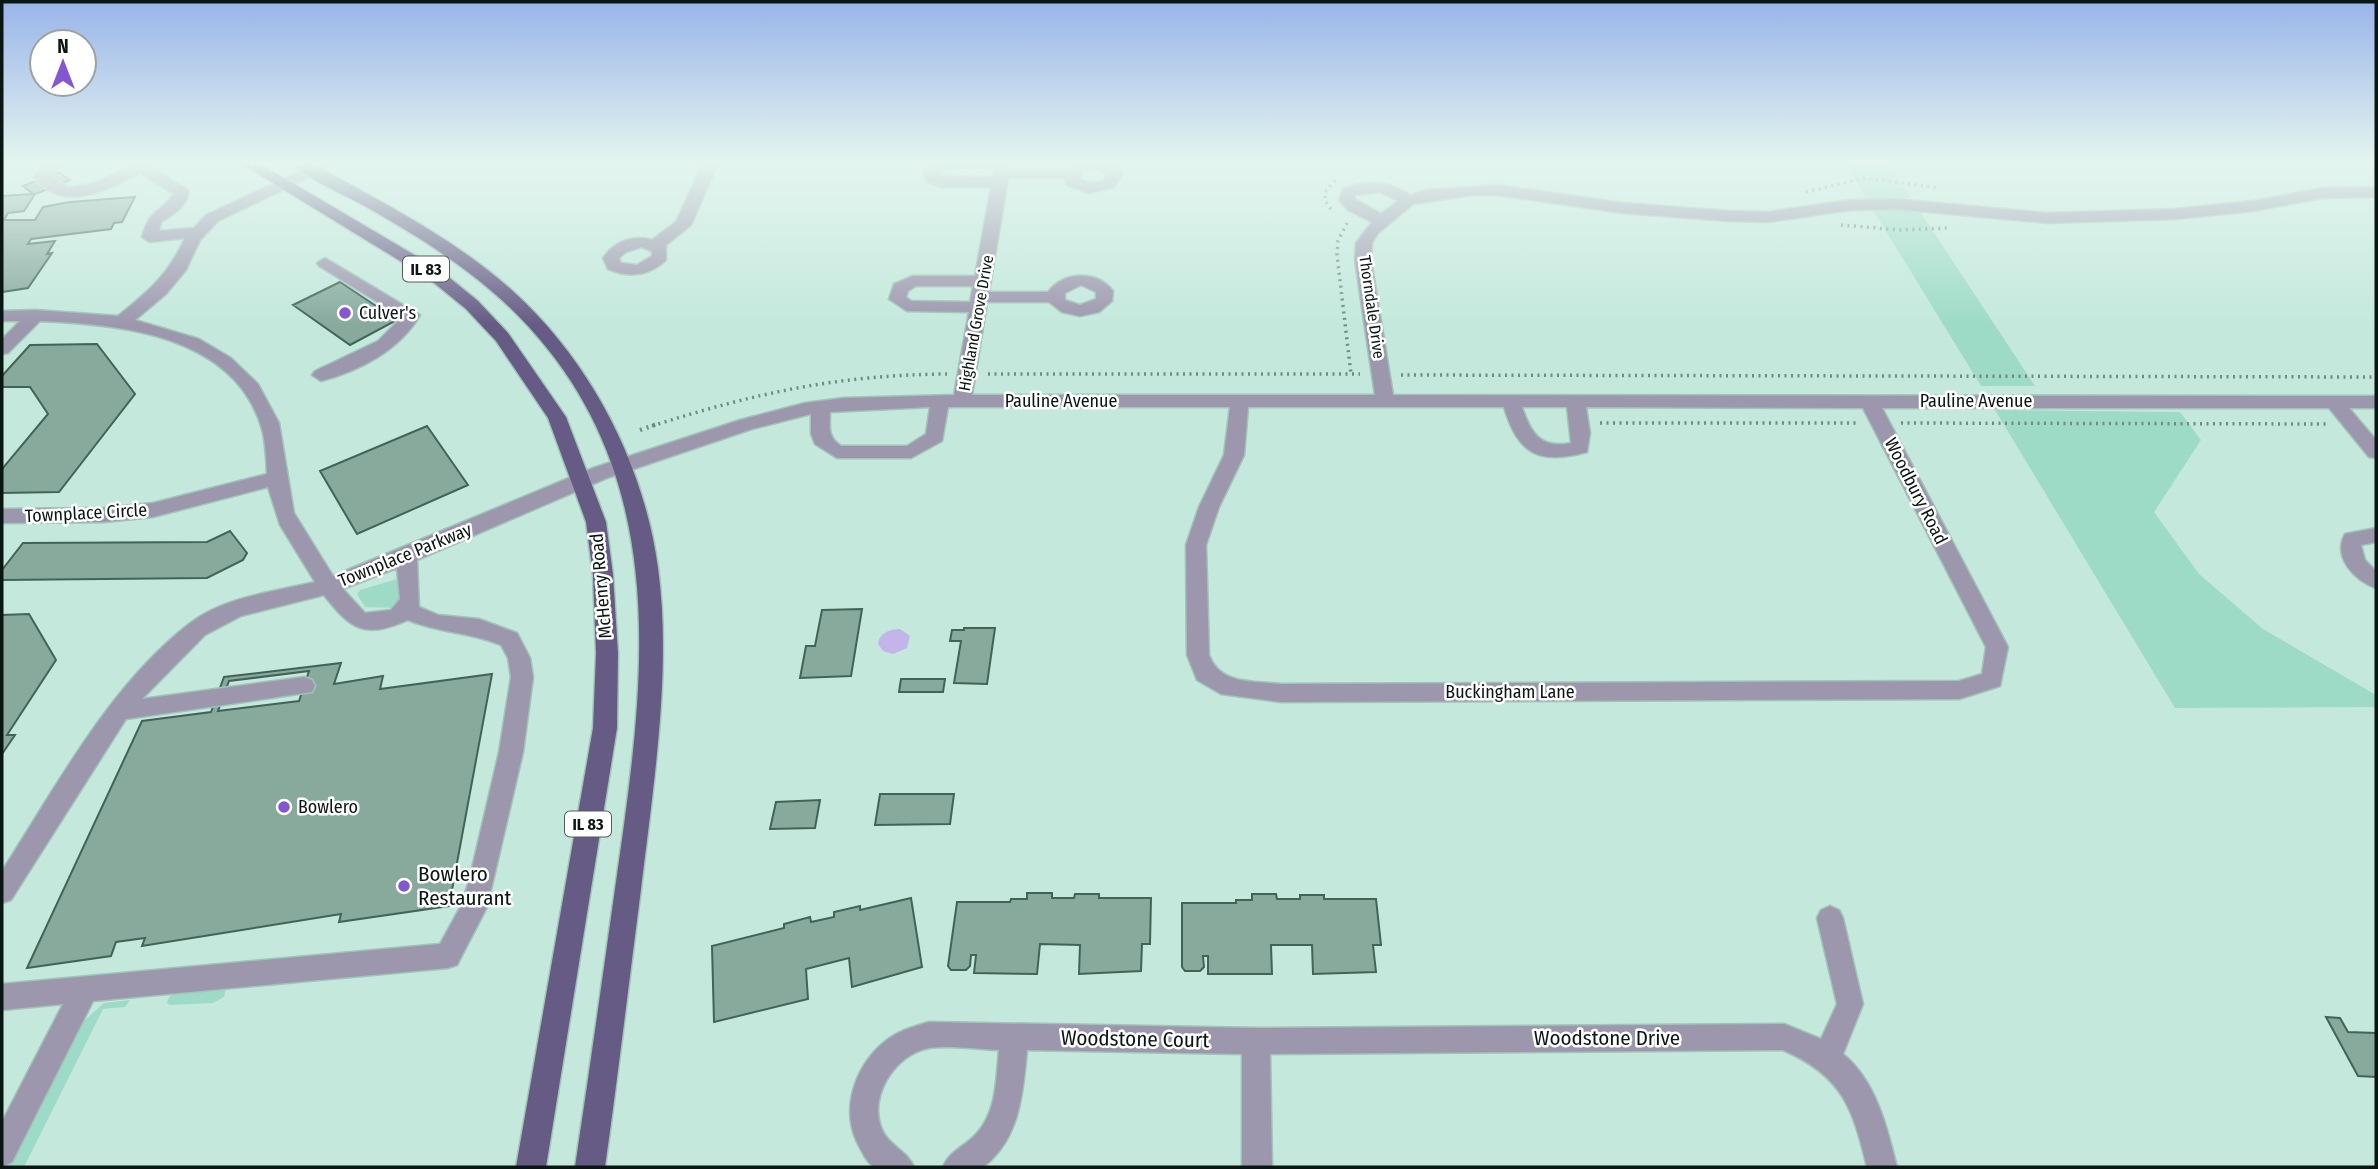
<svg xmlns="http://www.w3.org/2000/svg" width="2378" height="1169" viewBox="0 0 2378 1169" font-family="'Fira Sans Condensed',sans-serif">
<rect width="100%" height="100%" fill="#c4e9dc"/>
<path fill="#9ddbc6" d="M1843 161H1887L1910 198H1866Z
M1873 210H1919L2035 386H1981Z
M1995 410 2180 412 2201 440 2154 512 2199 574 2263 629 2376 695V707L2175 708Z
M397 579H402L400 603 395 608 365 607 357 594 360 590Z
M226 987 224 997 213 1003 170 1005 167 1003 169 997 177 992Z
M130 1000 125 1007 103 1009 24 1167H8L84 1021 104 1003Z"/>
<path fill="#c3b5ea" d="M900 629 910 636 907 648 893 654 883 651 878 644C879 633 890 629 900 629Z"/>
<path fill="#87aa9d" stroke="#426358" stroke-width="2" fill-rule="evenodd" d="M58 172 70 180 35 194 24 211 8 213 4 220H35L43 207 70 202 135 197 122 222 114 223 111 229 31 239 28 244 55 241 47 254 52 253 28 288 2 292V196L33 194 23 186Z
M340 282 397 320 350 345 293 305Z
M97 344 135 394 59 492 2 493V469L48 414 30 387H2V376L30 345Z
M427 426 468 485 357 534 320 471Z
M230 531 247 553 243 560 207 578 2 580V570L23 543 207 542Z
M862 609 851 676 800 678 806 646H815L822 610Z
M29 614 56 660 7 735H15L2 754V615Z
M964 628H995L987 684 954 683 961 641H950L952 630H964Z
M341 663 334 684 383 676 380 689 492 674 449 906 339 922 341 914 142 946 145 938 116 942 111 956 27 968 142 721 211 712 224 677ZM309 671 299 701 218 711 229 681Z
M901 679H945L943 692H899Z
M880 794H954L950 824 875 825Z
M820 800 815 828 770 829 776 802Z
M1027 893H1052V898H1074L1075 894H1099V898H1151L1150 944H1142L1141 971 1079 974 1080 945 1040 944 1037 974 974 973 976 955H971L970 966 966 970H951L948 966 957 902H1010L1011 899H1027Z
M1252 894H1276L1277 899H1300V895H1324V899H1376L1381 945H1373L1376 972 1313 974 1312 945H1271L1272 974H1208V956H1203L1204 967 1200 971H1185L1182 967V903H1236V900H1252Z
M911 898 922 967 852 987 849 958 806 969 808 999 714 1022 712 946 784 928V924L810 917 811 922 834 917V912L860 906V910Z
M2326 1017 2340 1018 2348 1032 2376 1033V1077L2358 1076Z"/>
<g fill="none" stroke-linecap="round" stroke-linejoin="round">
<defs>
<path id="minor" d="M48 161H67L50 176 69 188 95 183 129 166 124 161H142L188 190C190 203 173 215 161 222L159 231 194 228 206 215 323 161H343L218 221 200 240 186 270 166 294 135 320 199 339 231 358 258 384 279 423 294 513 333 576 593 468 740 420 805 403 844 398 954 395 969 312 907 311 889 299 894 284 913 276H975L991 187H941L927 182 923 172 935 161H1010L1009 169H1067L1078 162 1104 161 1114 164 1123 173 1114 187 1089 193 1067 185 1064 178H1008L989 292H1048C1064 271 1097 270 1113 291L1112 301 1099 312 1080 316 1062 312 1049 302H987L972 395H1375L1355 260 1356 243 1372 222 1348 210 1339 200 1343 189C1366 180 1389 180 1410 195L1427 190 1497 185 1623 203 1729 211 1768 212 1851 200 1895 199 2047 213 2175 209 2253 201 2322 188 2376 187V197L2322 198 2253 211 2175 219 2047 223 1895 209 1851 210 1768 222 1729 221 1623 213 1497 195H1472L1413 204 1378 233 1372 243 1371 260 1393 395 2376 396V408H2349L2376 440V458L2369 457 2329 408H1882L2008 647 2000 686 1959 699 1281 702 1221 694 1197 680 1187 655 1186 545 1199 507 1224 455 1230 407H948L942 441 911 458H837L815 444 811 434V414L752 429 607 478 417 560 419 607 438 615 479 619 517 633 530 658 533 677 523 752 487 907 457 965 448 968 93 1001 12 1162 2 1167V1122L63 1004 2 1010V984L440 944 462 904 470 877 499 752 511 677 508 658 501 645C470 632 439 633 408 620 365 639 351 630 324 595L241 616 205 635 142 699 304 677 312 680 315 686 312 692 126 719 11 900 2 903V871C56 787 109 686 189 624 223 597 273 592 315 582L280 525 268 487 153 517 104 522 2 523V509L104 508 153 503 267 474C266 458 266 441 261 426 233 335 120 324 40 321L8 353 2 354V339L20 321H2V311L36 310 118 316C149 291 168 275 185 238L150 242 142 237C149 210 159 214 174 194L140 173C106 190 64 214 33 177ZM946 167H995L993 177 939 176ZM1097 169 1107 174 1103 181 1090 183 1079 179 1083 171ZM1380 192 1398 201 1381 214 1355 199V195ZM1081 285 1096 292V299L1080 305 1065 300V293ZM916 286H973L970 302 911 301 906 297 908 291ZM930 407 926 434 907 446H841C827 437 830 427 830 412ZM1248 407H1504C1518 455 1540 465 1587 452L1590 433 1586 407 1863 408 1986 647 1982 674 1959 681 1281 684C1253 681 1220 685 1209 655L1206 545 1219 507 1244 455ZM1522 407H1567L1571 443C1541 449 1531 434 1522 407ZM397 568 400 599 391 610 365 613 343 589Z
M704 161H719L691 225 666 245V260C649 276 629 278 608 269L603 258C614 242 633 234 652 240L676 222ZM641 247 652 251V256L637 265 621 263 619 258 626 252Z
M325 258 420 315C400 350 359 371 321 381L312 375 315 371 378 341 402 317 319 266 317 263Z
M2376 528V542L2361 545 2365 560 2376 571V588C2355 581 2332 557 2345 534Z
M1830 906 1839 910 1843 918 1863 1004 1843 1054C1876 1081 1887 1127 1897 1167H1867C1853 1109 1843 1076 1783 1050L1270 1054 1272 1167H1242V1054L1027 1050C1023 1093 1020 1139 983 1167H943C949 1151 966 1146 977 1133 997 1111 996 1078 999 1050 977 1049 951 1045 929 1048 896 1054 869 1095 881 1127 887 1145 907 1150 914 1167 903 1167 885 1169 875 1167 867 1164 860 1148 856 1140 839 1102 861 1052 898 1033 908 1028 919 1025 929 1022L1256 1028 1784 1024 1821 1039 1837 1004 1817 918 1821 910Z"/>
<path id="major" d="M237 161H255L440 270 478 301 508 333 566 417 606 522 613 575 618 653 617 728 546 1167H516L593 728 596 653 593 575 586 522 548 418 496 341 466 309 428 278Z
M290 161H308C379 201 455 238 515 293 592 364 644 465 658 568 672 669 653 788 641 889 629 982 618 1075 605 1167H575C589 1074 602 982 615 889 643 693 676 488 529 327 484 278 428 242 370 209 345 194 310 182 290 161Z"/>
</defs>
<use href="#minor" stroke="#a2c3b8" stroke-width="3"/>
<use href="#major" stroke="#a2c3b8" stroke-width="3"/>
<path stroke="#708b82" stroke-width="3.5" stroke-dasharray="2 4.5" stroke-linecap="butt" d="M1806 192 1865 178 1938 188
M1331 209 1325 201V192L1337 178
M1347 223 1338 241 1337 255 1351 374
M1841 225 1901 230 1947 228
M988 374H1360
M1401 375 2376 377
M1600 423H1857
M1901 423 2326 424
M652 426C755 393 838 375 947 374"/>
<path stroke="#708b82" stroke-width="4.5" stroke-dasharray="2 5" stroke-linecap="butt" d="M640 430 657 424"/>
<use href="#minor" fill="#9d97ae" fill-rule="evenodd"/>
<use href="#major" fill="#665b84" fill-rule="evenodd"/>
</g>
<linearGradient id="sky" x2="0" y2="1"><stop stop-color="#99b4e9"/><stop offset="0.5" stop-color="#e4f5ef"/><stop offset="1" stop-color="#e4f5ef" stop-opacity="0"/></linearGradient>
<rect width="2378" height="325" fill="url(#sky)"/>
<g fill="#8257d1" stroke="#fff" stroke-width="2.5">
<circle cx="345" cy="313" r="7"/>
<circle cx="284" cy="807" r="7"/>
<circle cx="404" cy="886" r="7"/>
</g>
<g text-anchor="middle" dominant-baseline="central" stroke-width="5" stroke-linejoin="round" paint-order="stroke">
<g fill="#fff" stroke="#535c59" stroke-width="2">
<rect x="403" y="256.5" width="46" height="25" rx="5"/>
<rect x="565" y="811.5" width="46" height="25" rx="5"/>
</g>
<g font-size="16" font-weight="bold" fill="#091612">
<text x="426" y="269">IL 83</text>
<text x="588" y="824">IL 83</text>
</g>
<g font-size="16" fill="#091612" stroke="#fff">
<text transform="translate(1372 307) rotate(82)">Thorndale Drive</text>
<text transform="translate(976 323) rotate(-80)">Highland Grove Drive</text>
</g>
<g font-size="18" fill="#091612" stroke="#fff" text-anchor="start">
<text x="359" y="313">Culver's</text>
<text x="298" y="807">Bowlero</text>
</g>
<g font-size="18" fill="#091612" stroke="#fff">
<text x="1061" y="401">Pauline Avenue</text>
<text x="1976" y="401">Pauline Avenue</text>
<text transform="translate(1916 491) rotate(63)">Woodbury Road</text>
<text transform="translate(86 513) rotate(-3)">Townplace Circle</text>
<text transform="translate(405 555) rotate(-22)">Townplace Parkway</text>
<text transform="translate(601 586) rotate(-95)">McHenry Road</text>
<text x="1510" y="692">Buckingham Lane</text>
</g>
<g font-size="21" fill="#091612" stroke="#fff" text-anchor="start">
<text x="418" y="874">Bowlero<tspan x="418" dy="24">Restaurant</tspan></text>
</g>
<g font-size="21" fill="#091612" stroke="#fff">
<text x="1607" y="1038">Woodstone Drive</text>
<text transform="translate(1135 1039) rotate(1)">Woodstone Court</text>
</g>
</g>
<rect width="2378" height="1169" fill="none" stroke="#091612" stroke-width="7"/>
<g transform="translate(63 63)"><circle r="33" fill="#ffffff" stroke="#9da2a0" stroke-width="2"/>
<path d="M0-5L12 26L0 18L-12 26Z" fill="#8257d1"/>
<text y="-10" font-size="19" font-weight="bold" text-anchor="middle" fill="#091612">N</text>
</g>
</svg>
